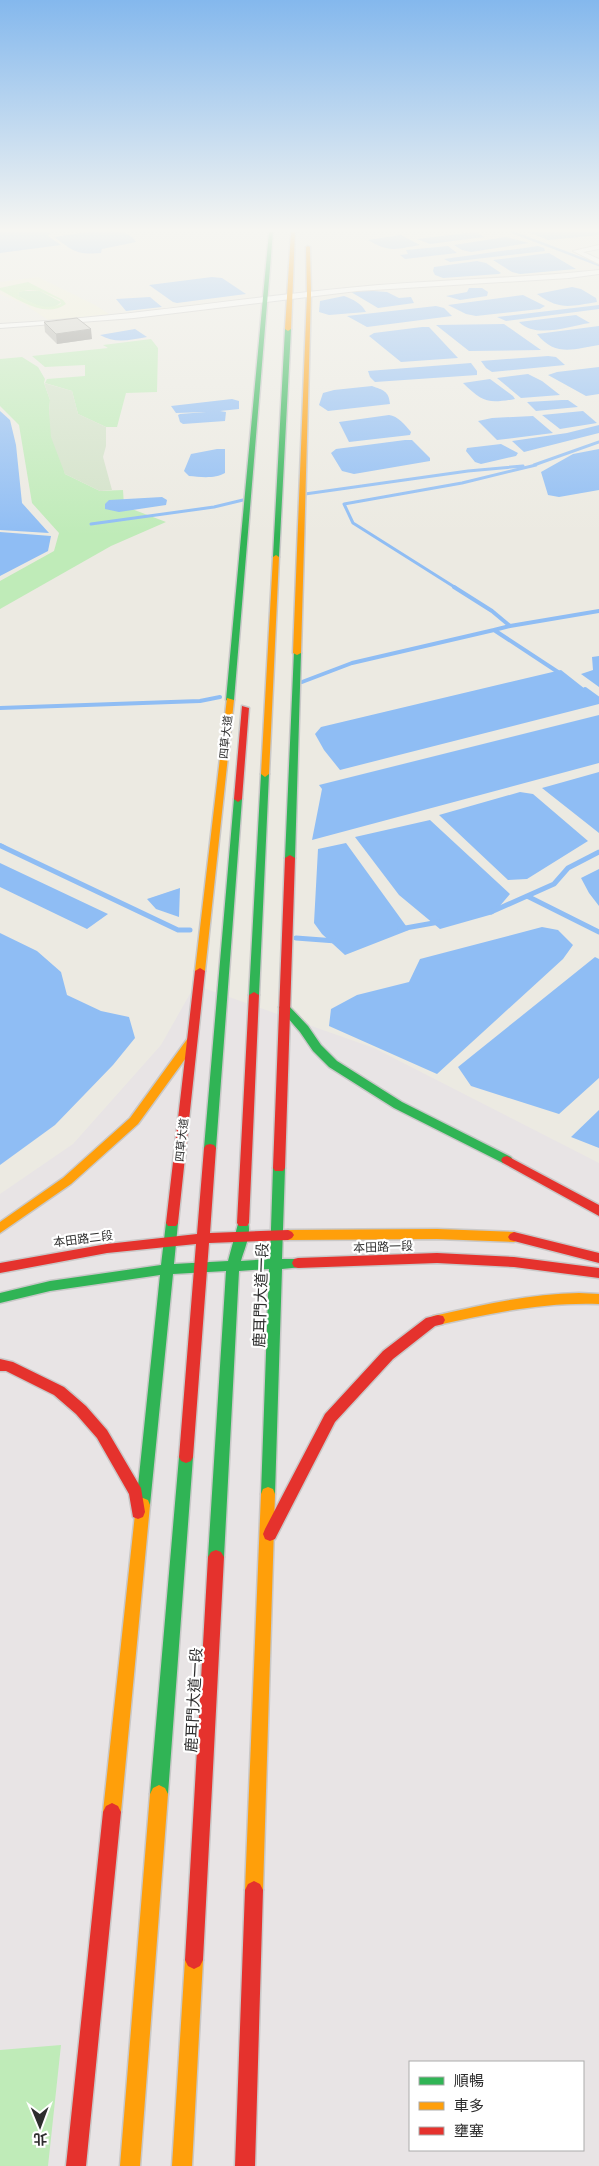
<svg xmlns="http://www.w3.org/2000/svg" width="599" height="2166" viewBox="0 0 599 2166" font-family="Barlow,'Noto Sans TC',sans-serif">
<rect width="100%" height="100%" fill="#eceae2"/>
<path fill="#e8e4e5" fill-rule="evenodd" d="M195 985 374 1048 599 1163V2166H0V1194L73 1144 161 1045ZM410 2062H583V2150H410Z"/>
<path fill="#f0eed6" d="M38 277 95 305 112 316 51 322 24 304 0 294V282Z"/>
<path fill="#bfebb8" d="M23 291H40L61 302C50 315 30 302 18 296L19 292Z
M151 339 158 348 157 392 126 393 117 427H106L78 414 72 391 45 383 47 379 85 376V365L45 367 32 356 108 348 103 345Z
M22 357 38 367 45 379 44 383 50 400 49 412 65 474 100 491 123 490 124 506 166 522 111 546 0 609V581L54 551 59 533 32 503 19 425 0 406V359Z
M61 2045 48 2166H0V2050Z"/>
<path fill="#d2e2c8" d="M44 383 72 391 78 414 106 427V446L103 457 112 490 100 491 65 474 51 437 49 412 50 400Z"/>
<path fill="#c9f0b5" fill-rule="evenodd" d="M28 282 63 300 66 304C45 319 20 300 0 290V288ZM28 290 40 291 60 300 61 304C45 311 32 303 18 296L19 292Z"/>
<path fill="#8fbdf4" d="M0 232H49L51 233 48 236 61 245 0 253Z
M88 232C102 232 128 227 136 242L102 249 101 253C75 255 74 251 54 237Z
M476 232 484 237 430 244 417 239Z
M528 232H599V235L548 240Z
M401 235 420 245C395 249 390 253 368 240Z
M506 237 529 243 471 252 462 250 454 245Z
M448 246 457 253 405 259 400 255 408 254 406 250Z
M538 246 544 248 545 251 450 262 444 259Z
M549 253 576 269 520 274 512 272 493 260Z
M477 261 486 263 501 273 499 274 443 278 435 275 433 271 434 267Z
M212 277 222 278 246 294 177 303 173 302 149 285Z
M572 287 581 289 596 298 597 302C570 306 561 311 537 294Z
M469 288H482L488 292 487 296 460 300 446 296 467 292Z
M359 290 387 292 399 298 411 297 414 303 378 308 351 292Z
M523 295 545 306 540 309 476 316 466 314 448 305Z
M344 296C353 299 362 304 366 312L329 315 319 312 320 301Z
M150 297 162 307 126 311 116 299Z
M599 305V309L506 321 497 317Z
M436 306 444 308 452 316 367 327 347 316Z
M576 315 590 323C569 326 536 339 519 322Z
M504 324 541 350 469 351 436 325Z
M599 326V345C574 349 555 357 537 334Z
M422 327H429L458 358 401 362 369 336 374 333Z
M135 329 147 337C130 340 115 344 100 335Z
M548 356 556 357 565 365 492 372 486 368 481 361Z
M471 363 477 371V375L375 382 370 377 368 371Z
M599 367V394L586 396 548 375 557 372Z
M528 374 542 381 560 395 521 398 497 378Z
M490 379 513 396 515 399C487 404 483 402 463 383Z
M372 386C383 390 389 391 390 404L328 411 319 405 323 393 334 390Z
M232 399 239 401V409L220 411 226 412 225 421 183 424 180 422 178 415 180 414 206 412 176 413 171 406Z
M562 400H568L578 407 536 411 527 402Z
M0 411 10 420 16 445 22 503 49 533 0 530Z
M583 411 597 423 560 429 542 415Z
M389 415C398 416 405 425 411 432L410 435 349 442 339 422Z
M533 416 553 433 497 440 478 421 492 418Z
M599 425V433L524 452 512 441 567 433Z
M405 440H412L430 458V461L354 474 342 471 331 453 336 449Z
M501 444 518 453 516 456 481 464 475 462 466 451 467 448Z
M217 449H225V473C215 479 200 477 189 476L184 471 191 454Z
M599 449V490L559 497 548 495 541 472 573 454Z
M162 497 167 500 166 505 119 512 105 509V504L109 500Z
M0 532 51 536 48 551 0 576Z
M599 656V687L581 674 593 670 592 657Z
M561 670 599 700V704L340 770 324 750 315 734 321 727Z
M599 715V763L312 840 322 789 319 785Z
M599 772V833L542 788Z
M520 792 533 794 588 841 527 879 508 880 439 815Z
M430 820 510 894 493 914 440 929 399 895 355 837Z
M346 843 409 930 345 955 322 934 314 923 318 849Z
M0 863 108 914 87 929 0 887Z
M599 869V906L589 893 581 878Z
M180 888 179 917 156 909 147 899Z
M542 927 558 930 573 945 563 959 437 1074 329 1026 331 1009 357 995 409 982 420 959Z
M0 933 37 951 61 972 67 995 101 1011 129 1017 135 1038 113 1065 55 1125 0 1165Z
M595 957 599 959V1078L559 1114 471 1086 458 1067Z
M599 1110V1148L571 1137Z"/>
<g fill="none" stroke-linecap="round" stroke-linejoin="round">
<path stroke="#8fbdf4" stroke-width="2.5" d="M512 232 599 265"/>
<path stroke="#8fbdf4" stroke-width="3" d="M534 465 599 442
M305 494 468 471 523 466
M91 524 214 507 243 500
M456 588 353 523 344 504 462 483 536 465"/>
<path stroke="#8fbdf4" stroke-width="4" d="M454 587 492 611 510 626 494 630 561 674
M510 626 599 611
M302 682 352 663 494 630
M585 689 599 699
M0 708 200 701 220 697
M0 845 4 847"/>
<path stroke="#8fbdf4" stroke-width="5" d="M1 846 178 930H190
M527 896 599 932
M491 912 554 884 568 868 599 852
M400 929 439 922
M296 938 336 941"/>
<defs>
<path id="street" d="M599 245V249L583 252 599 259V264L573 251Z
M599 270V274L569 278 357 291 134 318 0 328V324C120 318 238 298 357 287 438 279 519 279 599 270Z"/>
<path id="fast" d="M269 232H273L234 700 230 702 226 700Z
M288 327 291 329 279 557 276 559 273 557 285 329Z
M294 651 301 653 295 858 290 861 285 858Z
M265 771 269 774 259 995 254 998 249 995 261 774Z
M238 796 242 799 216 1148 214 1151H206L204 1148 234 799Z
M284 1004 288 1005 308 1026 321 1045 337 1061 402 1102 511 1157 513 1160 511 1163H503L394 1108 329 1067 313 1051 300 1032 280 1009 279 1007Z
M279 1164 283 1165 285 1168 282 1259H302L304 1263 302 1267 282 1269 275 1494 273 1499 268 1501 263 1499 261 1494 269 1269 239 1271 224 1557 221 1562 216 1564 211 1562 208 1557 226 1271 173 1274 150 1505 148 1510 143 1512 138 1510 136 1505 160 1275 50 1291 0 1303V1293L50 1281 161 1265 166 1223 168 1220H176L178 1223 174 1264 228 1261 239 1220H247C253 1232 244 1249 241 1261L270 1259 273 1168 275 1165Z
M186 1451 191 1453 193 1457 168 1794 165 1800 159 1803 153 1800 150 1794 179 1457 181 1453Z"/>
<path id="slow" d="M291 232H295L291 329 288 331 285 329Z
M308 246 310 247 311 294 301 653 297 655 293 653 307 294 306 247Z
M276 555 279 557 269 774 265 777 261 774 273 557Z
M227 698 234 700 205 971 200 974 195 971Z
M192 1037 197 1041 196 1044 138 1124 71 1184 0 1233V1222L63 1178 130 1118 188 1038Z
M437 1229 514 1232 518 1234 520 1237 518 1240 514 1242 437 1239 288 1240 284 1238 282 1235 284 1232 288 1230Z
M579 1293 599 1294V1304C544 1302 491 1313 438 1325L433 1324 431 1320 433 1316 438 1315C485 1304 531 1294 579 1293Z
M268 1487 273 1489 275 1494 263 1890 260 1896 254 1899 248 1896 245 1890 261 1494 263 1489Z
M143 1498 148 1500 150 1505 121 1812 118 1818 112 1821 106 1818 103 1812 136 1505 138 1500Z
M159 1785 165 1788 168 1794 140 2166H120L150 1794 153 1788Z
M194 1951 200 1954 203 1960 192 2166H172L185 1960 188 1954Z"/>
<path id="jam" d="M242 706 249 708 242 799 238 802 234 799Z
M290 855 295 858 285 1168 283 1171H275L273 1168 285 858Z
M200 968 205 971 178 1223 176 1226H168L166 1223 195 971Z
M254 992 259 995 249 1223 247 1226H239L237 1223 249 995Z
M210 1144 214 1145 216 1148 210 1233 288 1230 292 1232 294 1235 292 1238 288 1240 209 1243 193 1457 191 1461 186 1463 181 1461 179 1457 196 1244 107 1253 0 1273V1263L107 1244 197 1234 204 1148 206 1145Z
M507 1156 599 1205V1216L503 1163 501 1160 503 1157Z
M514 1232 599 1253V1263L510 1240 508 1237 510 1234Z
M437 1253 514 1257 599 1268V1278L514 1267 437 1263 298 1268 294 1267 292 1263 294 1259 298 1258Z
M438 1315 443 1316 445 1320 443 1324 435 1326 393 1359 335 1422 275 1539 270 1541 265 1539 263 1534 265 1529 325 1414 383 1351 426 1318Z
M0 1359 13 1362 64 1387 86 1406 107 1430 141 1488 145 1512 143 1517 138 1519 133 1517 129 1494 97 1438 76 1414 54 1395 6 1371H0Z
M216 1550 221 1552 224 1557 203 1960 200 1966 194 1969 188 1966 185 1960 208 1557 211 1552Z
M112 1803 118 1806 121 1812 86 2166H66L103 1812 106 1806Z
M254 1881 260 1884 263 1890 255 2166H235L245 1890 248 1884Z"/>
</defs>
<use href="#street" stroke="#c9c8c8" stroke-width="2"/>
<use href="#fast" stroke="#c9c8c8" stroke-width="3"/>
<use href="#slow" stroke="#c9c8c8" stroke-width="3"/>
<use href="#jam" stroke="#c9c8c8" stroke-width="3"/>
<use href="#street" fill="#fcfcfb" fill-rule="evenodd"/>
<use href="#fast" fill="#30b455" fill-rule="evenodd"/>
<use href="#slow" fill="#ff9f0a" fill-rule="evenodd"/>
<use href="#jam" fill="#e5322d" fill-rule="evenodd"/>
</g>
<path fill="#b5b4af" d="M44 322 92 339 57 344 45 332Z"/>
<path fill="#93928e" d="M91 329 92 339 57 344 56 334Z"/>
<path fill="#d2d1cb" stroke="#93928e" d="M77 318 91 329 56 334 44 322Z"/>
<linearGradient id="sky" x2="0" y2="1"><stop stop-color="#84b8ed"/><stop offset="0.43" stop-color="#f6f6f2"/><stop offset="1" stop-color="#f6f6f2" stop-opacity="0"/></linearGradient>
<rect width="599" height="535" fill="url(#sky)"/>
<g text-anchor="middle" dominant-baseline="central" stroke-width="4.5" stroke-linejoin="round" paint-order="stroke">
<g font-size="11" fill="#2d2d2d" stroke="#fff">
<text transform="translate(225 737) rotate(-84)">四草大道</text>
<text transform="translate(181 1140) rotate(-84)">四草大道</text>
</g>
<g font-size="12" fill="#2d2d2d" stroke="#fff">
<text transform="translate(83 1238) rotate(-7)">本田路二段</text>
<text transform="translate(383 1246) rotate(-2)">本田路一段</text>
</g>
<g font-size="15" fill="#2d2d2d" stroke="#fff">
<text transform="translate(260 1295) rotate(-88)">鹿耳門大道一段</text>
<text transform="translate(193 1700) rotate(-87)">鹿耳門大道一段</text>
</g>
</g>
<rect x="409" y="2061" width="175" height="90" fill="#ffffff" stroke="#ababab"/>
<rect x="419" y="2077" width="25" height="8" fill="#30b455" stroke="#ababab"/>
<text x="454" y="2086" font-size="15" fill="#2d2d2d">順暢</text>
<rect x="419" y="2102" width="25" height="8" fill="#ff9f0a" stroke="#ababab"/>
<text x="454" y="2111" font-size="15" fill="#2d2d2d">車多</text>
<rect x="419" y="2127" width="25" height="8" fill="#e5322d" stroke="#ababab"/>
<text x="454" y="2136" font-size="15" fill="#2d2d2d">壅塞</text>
<g transform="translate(40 2126) rotate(179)" stroke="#ffffff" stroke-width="4" paint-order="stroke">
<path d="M0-4L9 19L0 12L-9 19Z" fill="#2d2d2d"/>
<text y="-8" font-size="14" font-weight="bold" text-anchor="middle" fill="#2d2d2d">北</text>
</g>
</svg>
